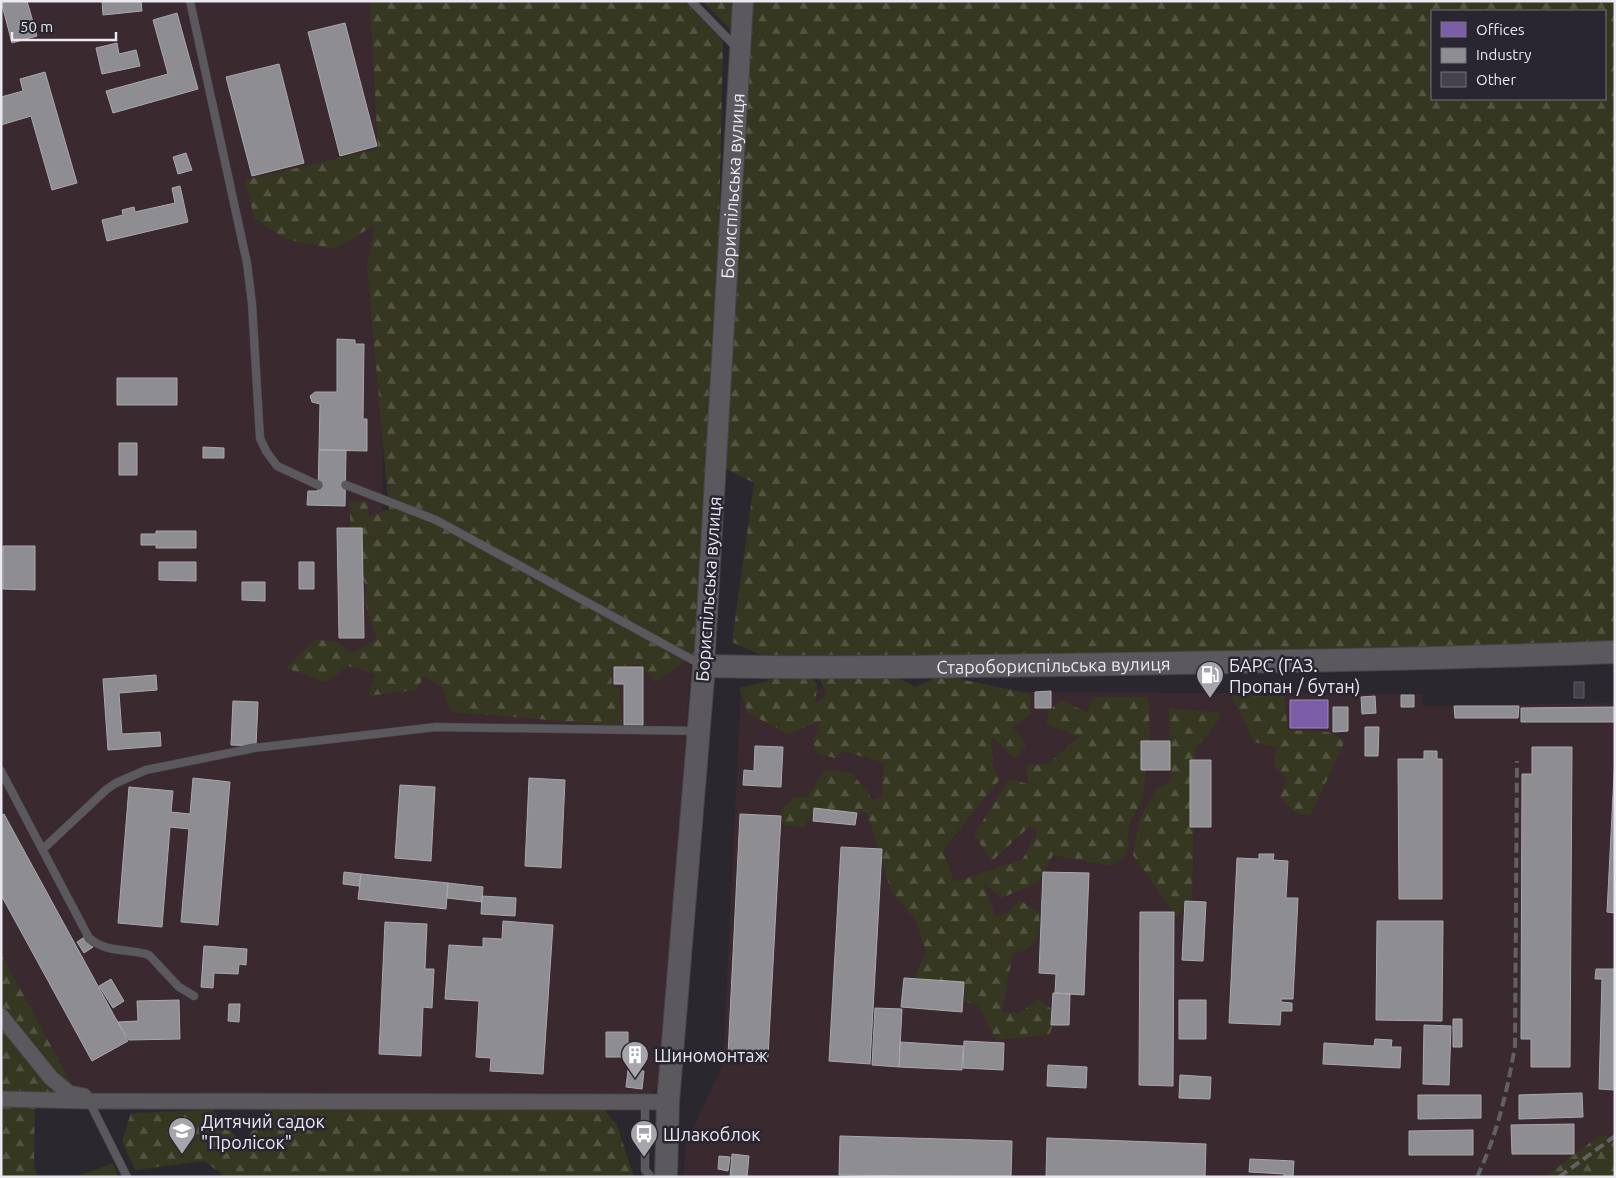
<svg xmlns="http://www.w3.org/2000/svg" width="1616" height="1178" viewBox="0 0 1616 1178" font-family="Ubuntu,sans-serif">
<defs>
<pattern id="forest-firs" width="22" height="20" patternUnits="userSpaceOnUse" patternTransform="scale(1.25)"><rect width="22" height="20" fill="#363721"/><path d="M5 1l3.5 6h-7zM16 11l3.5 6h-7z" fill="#535442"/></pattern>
</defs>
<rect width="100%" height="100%" fill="#2a282e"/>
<path fill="#3a292e" d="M1 1H380L383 509 397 655 691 661 662 1080 655 1092 643 1096 76 1092 1 953Z
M741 687 1035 692 1422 694 1423 706 1615 703V1177H684L685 1145 723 1065Z"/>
<path fill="url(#forest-firs)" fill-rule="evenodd" d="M370 1H684L723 40 716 369 699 651 655 682 638 663 611 669 612 684 620 690 622 726 452 712 441 686 424 677 415 690 368 696 375 674 348 666 326 682 286 668 316 639 340 643 350 653 377 640 364 600 367 587 353 561 349 502 367 501 369 517 389 509 367 267 375 225 334 249 285 239 254 218 245 180 378 149Z
M702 1H1615V652L1273 656 761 655 732 642 754 483 720 466 732 31ZM1432 11H1605V99H1432Z
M769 669 807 671 817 685 815 706 827 693 819 679 832 671 890 673 915 687 936 678H955L1031 694 1030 715 1013 727 1026 746 1014 758 992 737 993 767 1000 779 943 850 954 882 1022 860 1038 832 1030 826 992 861 974 835 1009 779 1028 784 1027 765 1047 764 1079 737 1046 724 1049 710 1062 700 1087 713 1093 697H1148L1150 734 1143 799 1129 824 1127 854 1111 866 1053 855 1037 883 1001 898 984 883 995 916 1008 913 1019 900 1039 912 1040 933 1027 950 1013 953 1002 1011 1020 1013 1038 999 1058 1014 1049 1035 996 1040 979 1005C955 1001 934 993 915 976L926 952 916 920 892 893 867 812 812 813 804 827 784 825 780 811 794 797H807L825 770 852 773 873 800 882 797 884 763 843 751 835 758 816 753 813 739 821 721 788 734 748 713 739 688 768 681Z
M1232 696H1284L1288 730 1329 732 1345 741 1310 816 1293 812 1280 796 1287 778 1274 766 1277 747 1254 742Z
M1169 708 1221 713 1216 724 1195 749 1192 899 1177 917 1133 855 1140 818 1156 789 1171 781Z
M1 953 76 1092 35 1095 34 1166 38 1177H1Z
M269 1105 601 1106 617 1125 634 1177H222L221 1173 204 1161 135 1170 122 1141 131 1113 213 1110 243 1145Z
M1600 1135 1615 1137V1177H1545Z"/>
<path fill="#363721" d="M113 1163 118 1177H75Z"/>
<path fill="#7b5ea7" stroke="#9c87bd" d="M1290 700H1328V728H1290Z"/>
<path fill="#8d8d92" stroke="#a9a8ae" d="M1 1H27L37 36 12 43Z
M102 1H141L142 11 103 15Z
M177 13 198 89 113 113 106 91 168 74 153 20Z
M345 23 377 146 340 156 308 32Z
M117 43 119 54 136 50 140 66 102 74 96 48Z
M279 64 304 163 252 176 226 77Z
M45 72 77 183 52 190 31 116 1 125V97L23 91 20 79Z
M186 153 192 170 178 174 173 157Z
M180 186 188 222 107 241 102 220 123 215 122 210 134 207 135 212 175 203 172 188Z
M337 339 355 340V344H364L363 419H367V451L319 450 320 404 312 402 310 396 315 392H337Z
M117 378H177V405H117Z
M119 443H137V475H119Z
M203 447 224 448V458H203Z
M319 450H346L345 506 307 505 308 491H318Z
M337 528H362L364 638H339Z
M156 531H196V548H156V545H141V534H156Z
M3 546H35V590L3 589Z
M159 562H196V581L159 580Z
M299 562H314V589H299Z
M242 582H265V601L242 600Z
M614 667H643V725H624V684H614Z
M156 675 157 690 119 693 122 734 160 732 161 746 108 750 103 679Z
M1051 691V708H1035V692Z
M1401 695H1414V707H1401Z
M1375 696 1376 713 1362 714 1361 697Z
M233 701 258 702 256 746 231 745Z
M1454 706H1519L1518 718H1455Z
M1333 707H1348V731L1333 732Z
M1615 707V722H1521V708Z
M1365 727H1379L1378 756H1365Z
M1141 741H1170V770H1141Z
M755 746 783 747 781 787 743 785 744 770 754 771Z
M1532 747H1572L1570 1067H1531V1039H1521L1522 774H1532Z
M1424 751H1437V759H1442V899H1399L1398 759H1424Z
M1615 756V913L1607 912Z
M1190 760H1211V827H1190Z
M193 778 230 782 218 925 181 922 189 829 170 827 162 927 118 923 129 787 173 791 171 812 190 814Z
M529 778 565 780 561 868 525 866Z
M400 785 435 787 431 861 395 858Z
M814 808 857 813 855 825 813 821Z
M4 814 128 1041 92 1061 1 895V815Z
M740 814 781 816 768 1057 728 1055Z
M841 847 882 849 870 1064 829 1061Z
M1259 854H1274L1273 860 1288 861 1286 898H1298L1293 999H1281V1002L1292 1003V1011H1281L1280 1025 1229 1023 1237 858 1259 859Z
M344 872 361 874 359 886 343 884Z
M1043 872 1089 873 1084 995 1055 993 1056 974 1039 973Z
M361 874 448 883 446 909 358 899Z
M448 883 483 887 482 902 447 898Z
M482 896 516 898 515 916 481 914Z
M1185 901 1206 902 1203 961 1182 960Z
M1140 912H1174L1173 1086 1139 1085Z
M503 921 553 925 543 1074 490 1071 491 1058 476 1057 479 1001 445 999 449 945 483 947V938L502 939Z
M1377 921H1443L1442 1021 1376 1020Z
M385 922 427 924 425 969H434L432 1008 423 1007 421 1056 379 1054Z
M86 936 93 947 84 953 77 942Z
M204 946 247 949 246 965 239 964 238 974 214 973 213 988 201 987Z
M1596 969H1615V1090L1599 1089 1602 979H1595Z
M904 978 964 982 962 1012 901 1007Z
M111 979 124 1001 113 1008 99 986Z
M1053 993 1070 994 1069 1025H1051Z
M179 1000 180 1039 129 1040 118 1022 138 1021 137 1001Z
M1179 1000H1206V1039H1179Z
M229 1004H240L239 1022 228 1021Z
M875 1008 902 1009 899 1067 872 1065Z
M1453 1019H1462V1047H1453Z
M1424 1025 1451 1026 1449 1085 1423 1084Z
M606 1032H628V1057H606Z
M1375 1039 1392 1040 1391 1047H1401L1400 1068 1323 1064 1324 1043 1374 1046Z
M964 1041 1004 1043 1003 1070 963 1068Z
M900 1042 963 1046 962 1070 899 1067Z
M1048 1065 1087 1067 1086 1088 1047 1086Z
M628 1070 644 1071 642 1089 626 1087Z
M1180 1075 1211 1077 1210 1099 1179 1098Z
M1582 1093 1583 1117 1519 1119V1095Z
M1418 1095H1481V1118L1418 1119Z
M1574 1124V1154H1512L1511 1125Z
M1473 1130V1155H1409V1131Z
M840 1136 1012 1141 1011 1177 839 1175Z
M1047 1138 1206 1144 1205 1177H1046Z
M732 1154 749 1156 747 1177H730Z
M719 1156 730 1157 728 1171 718 1169Z
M1250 1159 1294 1161 1293 1177H1284V1174L1249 1172Z"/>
<path fill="#46414b" stroke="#5e5c62" d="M1574 682H1584V698H1574Z"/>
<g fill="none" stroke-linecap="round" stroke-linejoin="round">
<defs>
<path id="service" d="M190 1 247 263 252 304 260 438 266 451 277 466 318 485
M691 1 737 48
M346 485 436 520 702 665
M1 771 89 938C108 954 128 948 149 955L179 987 194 996
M43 849 107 789 116 783 146 770 254 748 436 727 697 731
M89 1101 127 1177
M645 1102V1170L651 1177"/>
<path id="minor" d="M1 1016 51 1078 69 1093 84 1096
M1 1099 89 1101 668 1102"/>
<g id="tertiary">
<path id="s1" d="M704 666 743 1"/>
</g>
<g id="secondary">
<path id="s2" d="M666 1177 668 1102 704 666C843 669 981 666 1120 664 1285 661 1450 659 1615 652"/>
</g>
</defs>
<use href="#service" stroke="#46444a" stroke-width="9"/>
<use href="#minor" stroke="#46444a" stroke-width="17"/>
<use href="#tertiary" stroke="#46444a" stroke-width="22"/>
<use href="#secondary" stroke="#46444a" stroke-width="24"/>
<use href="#service" stroke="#5b595e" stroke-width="8"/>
<use href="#minor" stroke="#5b595e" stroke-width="15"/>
<use href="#tertiary" stroke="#5b595e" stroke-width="20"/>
<use href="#secondary" stroke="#5b595e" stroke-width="22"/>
<path stroke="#616064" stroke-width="4" stroke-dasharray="10 5" stroke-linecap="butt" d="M1477 1177C1497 1135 1507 1092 1515 1046L1517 761
M1559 1177 1615 1136"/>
</g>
<defs>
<symbol id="fuel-pin" viewBox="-11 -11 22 30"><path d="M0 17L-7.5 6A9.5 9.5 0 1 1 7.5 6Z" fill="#a7a5ac" stroke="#292531"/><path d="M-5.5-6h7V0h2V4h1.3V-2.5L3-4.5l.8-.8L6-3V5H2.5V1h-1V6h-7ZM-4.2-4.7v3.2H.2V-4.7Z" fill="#fff"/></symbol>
<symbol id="building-pin" viewBox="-11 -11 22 30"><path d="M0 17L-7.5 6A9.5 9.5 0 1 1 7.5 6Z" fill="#a7a5ac" stroke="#292531"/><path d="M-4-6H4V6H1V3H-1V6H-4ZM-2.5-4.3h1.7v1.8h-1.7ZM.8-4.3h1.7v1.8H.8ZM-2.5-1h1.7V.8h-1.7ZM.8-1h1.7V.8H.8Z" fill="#fff"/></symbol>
<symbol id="school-pin" viewBox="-11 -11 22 30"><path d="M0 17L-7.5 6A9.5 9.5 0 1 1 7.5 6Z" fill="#a7a5ac" stroke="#292531"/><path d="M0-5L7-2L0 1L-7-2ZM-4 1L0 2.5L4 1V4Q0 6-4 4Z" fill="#fff"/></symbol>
<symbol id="bus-pin" viewBox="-11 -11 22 30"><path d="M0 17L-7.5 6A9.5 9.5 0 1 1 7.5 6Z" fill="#a7a5ac" stroke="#292531"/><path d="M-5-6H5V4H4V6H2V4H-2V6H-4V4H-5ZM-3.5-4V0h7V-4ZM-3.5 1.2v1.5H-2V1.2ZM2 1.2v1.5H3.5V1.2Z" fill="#fff"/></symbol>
</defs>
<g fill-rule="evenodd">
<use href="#fuel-pin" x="1194" y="659" width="32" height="43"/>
<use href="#building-pin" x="619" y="1039" width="32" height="43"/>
<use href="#school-pin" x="166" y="1115" width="32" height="43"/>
<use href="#bus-pin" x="628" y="1118" width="32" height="43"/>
</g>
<g text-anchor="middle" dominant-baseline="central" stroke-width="5" stroke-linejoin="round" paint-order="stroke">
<g font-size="18" fill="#eae8f0" stroke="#292531">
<text stroke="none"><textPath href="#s1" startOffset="481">Бориспільська вулиця</textPath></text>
<text transform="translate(708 589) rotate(-86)">Бориспільська вулиця</text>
<text stroke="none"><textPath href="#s2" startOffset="862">Старобориспільська вулиця</textPath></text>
</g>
<g font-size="18" fill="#eae8f0" stroke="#292531" text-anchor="start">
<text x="1229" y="665">БАРС (ГАЗ.<tspan x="1229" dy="21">Пропан / бутан)</tspan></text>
<text x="654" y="1055">Шиномонтаж</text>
<text x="201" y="1121">Дитячий садок<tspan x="201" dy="21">"Пролісок"</tspan></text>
<text x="663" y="1134">Шлакоблок</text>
</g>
</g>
<rect width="1616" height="1178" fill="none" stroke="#eae8f0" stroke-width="5"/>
<rect x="1431" y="10" width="175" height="90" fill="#292531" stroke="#76737d"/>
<rect x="1441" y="22" width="25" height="15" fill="#7b5ea7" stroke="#76737d"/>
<text x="1476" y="35" font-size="15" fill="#eae8f0">Offices</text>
<rect x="1441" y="48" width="25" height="15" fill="#8d8d92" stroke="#76737d"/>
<text x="1476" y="60" font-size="15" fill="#eae8f0">Industry</text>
<rect x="1441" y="72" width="25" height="15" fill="#46414b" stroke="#76737d"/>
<text x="1476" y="85" font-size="15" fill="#eae8f0">Other</text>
<path d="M12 32v8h104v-8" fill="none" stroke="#eae8f0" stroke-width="2.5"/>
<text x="20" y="32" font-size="15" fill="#eae8f0" stroke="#292531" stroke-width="4" paint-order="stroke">50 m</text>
</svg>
